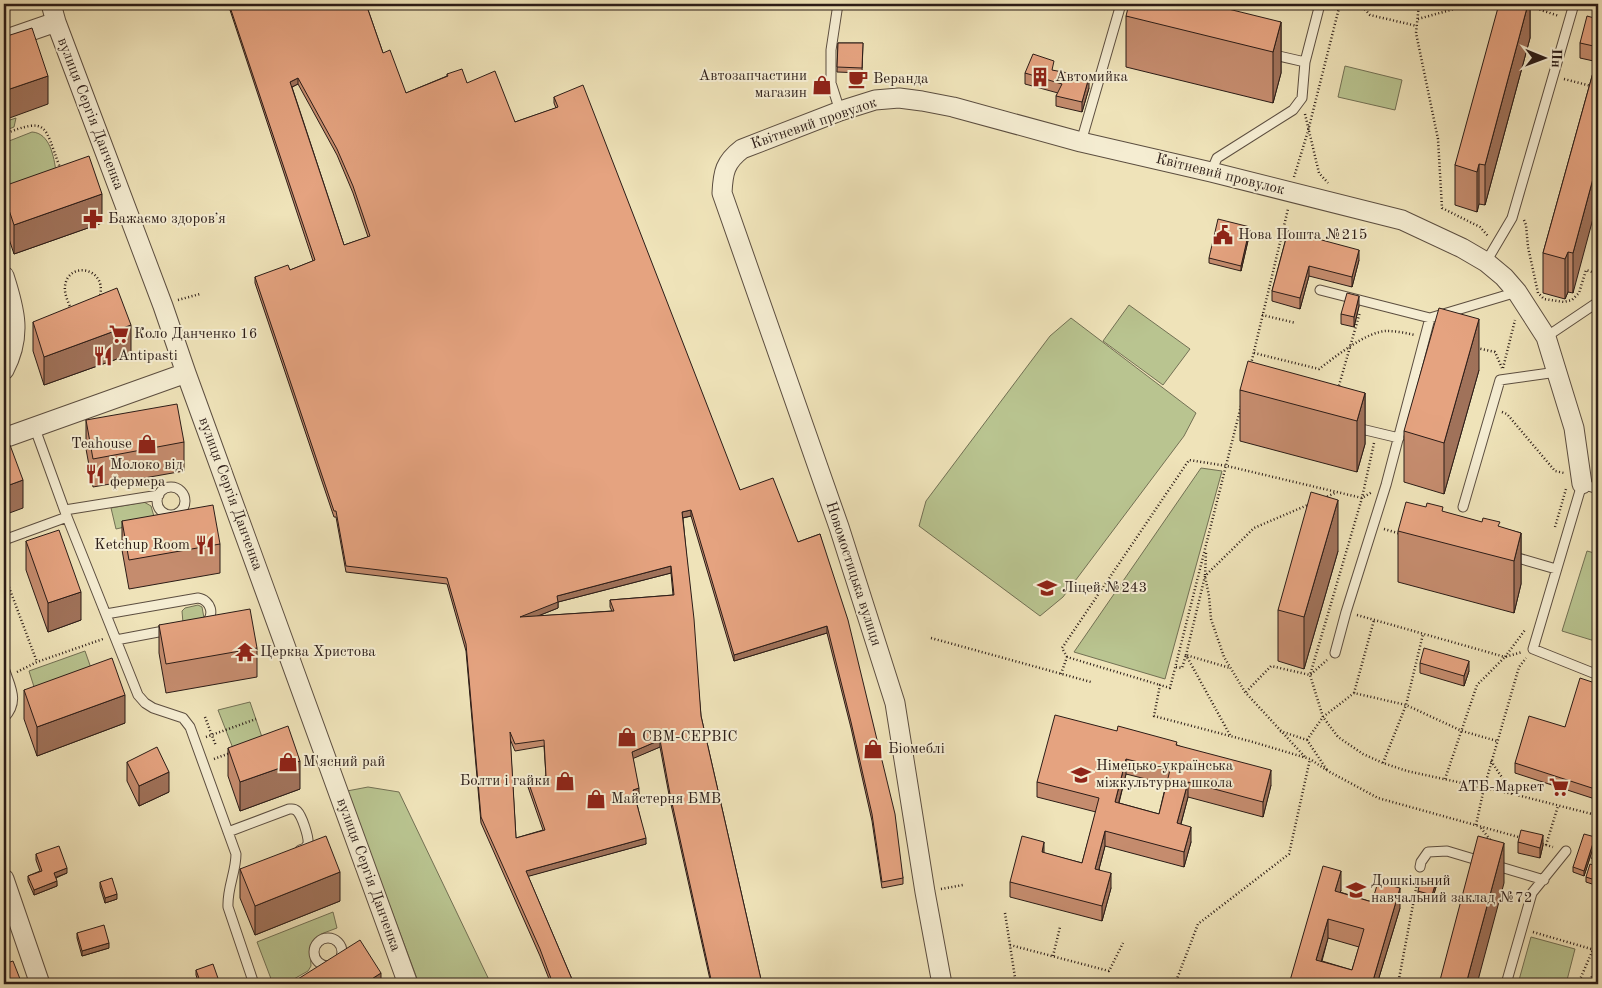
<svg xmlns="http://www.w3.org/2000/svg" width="1602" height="988" viewBox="0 0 1602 988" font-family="'Old Standard TT',serif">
<rect width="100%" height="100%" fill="#efe3b9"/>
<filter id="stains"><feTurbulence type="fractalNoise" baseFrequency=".004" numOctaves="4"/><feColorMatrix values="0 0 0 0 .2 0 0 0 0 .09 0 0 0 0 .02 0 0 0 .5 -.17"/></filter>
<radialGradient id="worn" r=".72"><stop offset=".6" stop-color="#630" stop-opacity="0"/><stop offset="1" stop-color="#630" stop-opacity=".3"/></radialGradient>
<path fill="#b9c490" stroke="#727054" d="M1345 66 1402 80 1395 110 1338 97Z
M16 118 14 127 4 131V122Z
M32 132C50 133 54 157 56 172L4 204V143Z
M1129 305 1190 349 1163 385 1103 341Z
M1071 318 1196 413 1184 436 1063 597 1040 616 919 526 926 501 1050 336Z
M1201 468 1222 471 1165 679 1074 652Z
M144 502 151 506 155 520 116 529 111 508Z
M1587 551 1598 554V642L1562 631Z
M198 605 202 607 204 618 183 623 182 611 185 608Z
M85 651 92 671 35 690 29 671Z
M250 702 263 740 234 751 218 710Z
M368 787 399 792 491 984H419L347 791Z
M333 912 337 928 321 934 313 941 310 948 311 966 308 971 285 984H273L257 942Z
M1531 937 1575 949 1566 984H1535L1519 980Z"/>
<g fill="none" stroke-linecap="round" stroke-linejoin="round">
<defs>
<path id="lane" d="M838 4 831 50V83L840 111
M1270 54 1305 62
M1081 142 1121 4
M1211 172 1217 158 1293 110 1302 98 1305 62 1320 4
M1486 262 1512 218 1574 4
M1320 290 1430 318 1517 292
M1546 337 1598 302
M34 426 67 517 138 695 145 703 153 708 183 718 190 727 236 854C236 872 227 888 228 907L254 984
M1353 427 1399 438
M157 501a14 14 0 1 1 28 0a14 14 0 1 1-28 0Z
M1598 489 1582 484 1533 649 1598 675
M1463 507 1500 380 1557 372
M65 510 159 495
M4 540 67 517
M1511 556 1556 569
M106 614 198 598C211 600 216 616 204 624
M116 640 169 630
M1335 653 1346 612 1386 485 1430 318
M4 668C10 687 20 701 4 718
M228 832 289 809C293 809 294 808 297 811 302 816 309 837 308 844L305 848 300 850
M1420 867 1421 862 1428 852 1447 851 1544 880
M314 952a14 14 0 1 1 28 0a14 14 0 1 1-28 0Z
M1506 984 1532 893 1566 851"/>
<path id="street" d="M51 4 56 22 163 306 186 373 408 984
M4 40 56 22
M4 276C15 310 22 336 4 370
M4 438 186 373
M4 879 40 984
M942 984 925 892 895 703 839 527 722 193C723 172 725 162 742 149L840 111 875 100 899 98 922 101 953 107 1081 142 1211 172 1402 220 1462 248 1486 262 1504 277 1517 292 1546 337 1574 428 1582 484"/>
</defs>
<use href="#lane" stroke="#5c4e40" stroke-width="11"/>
<use href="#street" stroke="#5c4e40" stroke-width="21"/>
<path stroke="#2b1c17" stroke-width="2.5" stroke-dasharray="1 2.5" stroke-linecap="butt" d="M1360 4 1370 15 1417 26
M1419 4 1416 33 1438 139 1442 208 1480 227 1488 236
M1523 4 1559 16
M1594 4 1598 5
M1418 19 1472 4
M1564 79 1591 86
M1305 114 1319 173 1328 183
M4 134C48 117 44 125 59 165V169
M1294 177 1308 131 1340 4
M1524 220 1526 225 1528 247 1538 293 1544 299 1564 302 1572 300 1579 293 1586 270 1598 274
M178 300 200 294
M71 309C68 302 64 293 65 286 68 261 107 267 100 296
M1262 315 1296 323
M1477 348 1495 352 1502 368
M1254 353 1319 369C1335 357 1367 331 1387 331 1396 331 1406 333 1415 335
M1251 364 1288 209
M1503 368 1515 320
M1338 389 1360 312
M1241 406 1170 688 1160 685 1154 716 1253 742 1310 759 1328 771 1378 798 1522 838
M1502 412 1507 414 1555 471 1564 473
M1374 443 1362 498 1310 675 1323 717 1338 737 1363 754 1383 763 1407 771 1513 794
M1324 498 1335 493
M1555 527 1566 489
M1384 529 1401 534
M1206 553 1205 576 1209 596 1211 619 1224 657 1245 692 1306 758
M4 574 37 662
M1357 615 1505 657 1525 630
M931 638 1091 682
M1067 657 1062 648 1189 460 1227 466 1362 498 1372 492
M1176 667 1182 668 1186 655 1230 668
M17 672 37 662 103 639
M1061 674 1067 657 1160 685
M1246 692 1271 666 1310 675 1327 660
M1354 693 1374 620
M205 717 216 746
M1280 731 1307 740 1327 770
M1230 735 1186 655 1205 576 1254 528 1310 504
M206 737 256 719
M1307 740 1323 717 1354 693 1406 705 1462 731 1497 741
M214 759 230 753
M1491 761 1513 794 1592 814 1598 811
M1383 763 1406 705 1423 634
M1445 779 1477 685 1505 657 1522 652
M1476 825 1484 788 1519 667 1526 658
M1481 828 1491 841
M1539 843 1553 847
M1546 845 1558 806
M1588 857 1598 859
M941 889 963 885
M1005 913 1016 984
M1533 932 1598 951
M1010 945 1109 971 1123 943
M1053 956 1060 927
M1175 984 1198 924 1289 854 1310 759
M1398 984 1418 878
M1578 984 1598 938
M1589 984 1598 962"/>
<use href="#lane" stroke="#f5edd2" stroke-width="9"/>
<use href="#street" stroke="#f5edd2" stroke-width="19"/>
</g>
<path fill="#c58c6e" stroke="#2b1c17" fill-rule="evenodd" d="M228 4H366L383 53 406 93 447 76V74L467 83 515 122 556 108 554 103V97L740 490 798 542 820 534 903 878V884L882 888 872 821 851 728 827 633 734 661 691 516 683 518 701 716 762 984H711L670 800 660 747 633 758 639 794 635 795 646 844 528 876 574 984H551L540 956 481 823 466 651 447 584 346 572 336 517H334L255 283V277L290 270 313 261ZM298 84 337 155 353 193 368 237 344 245 292 87ZM671 573 673 595 610 600V607L612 611 538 616 558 608V602ZM510 739 515 751 544 746 546 776 528 781V787L543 830 516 838Z
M1530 4V38L1485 205 1479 204 1477 212 1455 205V165Z
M1126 16 1281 22V73L1273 103 1126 67Z
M1598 19V62L1580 58V43Z
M838 43H863L862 73 837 72Z
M1594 69 1573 293 1568 292 1565 299 1543 293V253Z
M1054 71 1089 88 1082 112 1056 106V96L1058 93 1025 84V73Z
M4 186 102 223 14 254 4 224Z
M1288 231 1359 260 1352 287 1309 276 1300 309 1272 301V291Z
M1250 232 1241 271 1209 263V258Z
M1359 306 1354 327 1341 324V314Z
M33 322 131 354 44 385 33 351Z
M1479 370 1444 494 1404 482V431Z
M1240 390 1365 393V444L1357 472 1240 441Z
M86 420 184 442V471L93 487 86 449Z
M1443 512 1521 533V584L1514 613 1398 582V531Z
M122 521 220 544V573L129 589 122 550Z
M26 541 81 620 48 632 26 570Z
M1338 551 1304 669 1278 661V610Z
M159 625 257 648V677L166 693 159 653Z
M1420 663 1469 671 1464 686 1420 673Z
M1598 684V800L1515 773V763L1565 727Z
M24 690 125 723 37 756 24 719Z
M1117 731 1177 745 1271 785 1263 817 1188 797 1181 824 1191 842 1184 867 1105 846 1099 869 1111 888 1102 921 1010 897V882L1044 853 1082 863 1096 812 1037 797V782ZM1126 774 1166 784 1159 814 1119 803Z
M228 748 300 789 240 811 228 776Z
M127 762 169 792 139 806 127 781Z
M1518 842 1543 845 1540 858 1518 853Z
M1595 842 1584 876 1573 872V867Z
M36 854 67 873 56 878 57 886 34 895 28 881V876L40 871 36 860Z
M1598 867V886L1586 882V877Z
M240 869 340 901 255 935 240 898Z
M100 882 117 899 105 903 100 887Z
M1436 887 1432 900 1418 896V891Z
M1341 890 1340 892 1372 902 1400 908 1377 984H1289ZM1328 938 1359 947 1352 970 1322 961Z
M77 933 109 948 82 956 77 938Z
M196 970 220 984H199L196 975Z"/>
<path fill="#a0725a" stroke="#2b1c17" d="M1528 4H1530V38L1485 205V165Z
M1281 22V73L1273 103V52Z
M48 76V104L4 120V91Z
M1089 77V88L1082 112V102Z
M298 78V84L290 88V82Z
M1598 160V200L1573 293V253Z
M1479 164V204L1477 212V172Z
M102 194V223L14 254V225Z
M1250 227V232L1241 271V266Z
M1359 250V260L1352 287V277Z
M1568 252V292L1565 299V259Z
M1309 266V276L1300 309V298Z
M1359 296V306L1354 327V317Z
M1479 319V370L1444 494V443Z
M131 325V354L44 385V357Z
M1365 393V444L1357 472V421Z
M23 480V508L4 515V487Z
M1338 500V551L1304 669V617Z
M691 510V516L682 518V512Z
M1521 533V584L1514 613V561Z
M671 566V573L558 602V608L520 623V617L557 596Z
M81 592V620L48 632V603Z
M827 626V633L734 661V655Z
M1469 661V671L1464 686V676Z
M125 695V723L37 756V727Z
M660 740V747L632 759V752Z
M1126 759V774L1115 817V802Z
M300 761V789L240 811V782Z
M1271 770V785L1263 817V802Z
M169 772V792L139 806V786Z
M1188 782V797L1177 838V823Z
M639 788V794L633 796V790Z
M1191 827V842L1184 867V852Z
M1105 831V846L1095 884V869Z
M1543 835V845L1540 858V848Z
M1595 837V842L1584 876V871Z
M646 838V844L526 877V871Z
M1044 842V857L1042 852Z
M1504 843V883L1477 984H1466Z
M67 868V873L54 878V873Z
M1341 871V890L1335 911V891Z
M340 872V901L255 935V906Z
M1111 873V888L1102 921V906Z
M57 881V886L34 895V890Z
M1436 882V887L1432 900V895Z
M1400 888V908L1377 984H1372Z
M117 894V899L105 903V898Z
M1328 919V938L1316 979V960Z
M109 943V948L82 956V951Z
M381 973V984H364Z"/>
<path fill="#e5a380" stroke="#2b1c17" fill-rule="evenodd" d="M229 4H366L383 53 390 50 406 93 448 76 447 74 462 69 467 83 495 71 515 122 558 107 554 97 583 85 740 490 773 478 798 542 820 534 848 620 895 814 903 878 882 882 872 814 851 722 827 626 734 655 691 510 682 512 694 619 701 716 762 984H712L670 794 660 740 632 752 639 788 633 790 646 838 526 871 574 984H553L540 949 481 817 466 644 447 578 346 566 336 511H334L255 277 288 265 290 270 315 260ZM298 78 337 149 353 186 370 236 344 245 290 82ZM671 566 674 595 610 600 614 611 520 617 558 602 557 596ZM510 732 515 744 544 740 546 776 528 781 545 830 516 838Z
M1129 4H1208L1281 22 1273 52 1126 16Z
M1499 4H1528L1485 165 1479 164 1477 172 1455 165Z
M1587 16 1598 19V47L1580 43Z
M32 28 48 76 4 91V37Z
M838 43H863L862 68 837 67Z
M1033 54 1054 61 1052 70 1089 77 1082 102 1056 96 1062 84 1025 73Z
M1594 69 1598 70V160L1573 253 1568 252 1565 259 1543 253Z
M89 156 102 194 14 225 4 195V186Z
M1218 219 1250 227 1241 266 1209 258Z
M1288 231 1359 250 1352 277 1309 266 1300 298 1272 291Z
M117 288 131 325 44 357 33 322Z
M1347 293 1359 296 1354 317 1341 314Z
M1439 308 1479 319 1444 443 1404 431Z
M1248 361 1365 393 1357 421 1240 390Z
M177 404 184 442 93 459 86 420Z
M10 445 23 480 4 487V447Z
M1311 492 1338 500 1304 617 1278 610Z
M1406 502 1426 507 1427 503 1443 507 1442 511 1482 522 1483 518 1500 522 1498 526 1521 533 1514 561 1398 531Z
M213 505 220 544 129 560 122 521Z
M59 530 81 592 48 603 26 541Z
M250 609 257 648 166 664 159 625Z
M1424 648 1469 661 1464 676 1420 663Z
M112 658 125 695 37 727 24 690Z
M1580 678 1598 684V790L1515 763 1529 716 1565 727Z
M1055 715 1117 731 1118 726 1177 742 1176 745 1271 770 1263 802 1188 782 1177 823 1191 827 1184 852 1105 831 1095 869 1111 873 1102 906 1010 882 1022 836 1044 842 1042 852 1082 863 1099 798 1037 782ZM1126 759 1170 770 1159 814 1115 802Z
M288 726 300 761 240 782 228 748Z
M157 747 169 772 139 786 127 762Z
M1521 830 1543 835 1540 848 1518 842Z
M1584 834 1595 837 1584 871 1573 867Z
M326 836 340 872 255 906 240 869Z
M1478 836 1504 843 1466 984H1439Z
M59 846 67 868 54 873 57 881 34 890 28 876 42 871 36 854Z
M1590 864 1598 867V881L1586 877Z
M1323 866 1341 871 1335 891 1372 902 1378 882 1400 888 1372 984H1289ZM1328 919 1364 929 1352 970 1316 960Z
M112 878 117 894 105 898 100 882Z
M1421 878 1436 882 1432 895 1418 891Z
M104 925 109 943 82 951 77 933Z
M360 940 381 973 364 984H290Z
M13 961 22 984H4V964Z
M213 964 220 984H201L196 970Z
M165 980 167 984H156Z"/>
<defs>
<symbol id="building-bare" viewBox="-9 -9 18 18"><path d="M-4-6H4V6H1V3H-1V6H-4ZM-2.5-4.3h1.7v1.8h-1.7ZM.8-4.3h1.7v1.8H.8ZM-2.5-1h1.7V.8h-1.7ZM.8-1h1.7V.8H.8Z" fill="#8f2418" stroke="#f5edd2" stroke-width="2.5" paint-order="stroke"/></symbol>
<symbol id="cafe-bare" viewBox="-9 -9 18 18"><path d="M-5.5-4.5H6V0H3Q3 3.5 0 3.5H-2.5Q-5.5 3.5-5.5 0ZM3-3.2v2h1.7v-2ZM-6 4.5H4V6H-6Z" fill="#8f2418" stroke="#f5edd2" stroke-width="2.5" paint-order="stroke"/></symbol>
<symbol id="shop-bare" viewBox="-9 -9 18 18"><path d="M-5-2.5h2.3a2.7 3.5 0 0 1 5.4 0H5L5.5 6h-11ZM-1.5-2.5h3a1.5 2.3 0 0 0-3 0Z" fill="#8f2418" stroke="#f5edd2" stroke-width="2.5" paint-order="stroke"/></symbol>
<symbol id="pharmacy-bare" viewBox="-9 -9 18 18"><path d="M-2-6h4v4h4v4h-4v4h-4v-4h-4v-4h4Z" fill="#8f2418" stroke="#f5edd2" stroke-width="2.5" paint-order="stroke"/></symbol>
<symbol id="civic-bare" viewBox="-9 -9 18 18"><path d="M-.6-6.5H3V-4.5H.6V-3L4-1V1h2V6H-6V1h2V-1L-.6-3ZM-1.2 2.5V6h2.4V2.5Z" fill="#8f2418" stroke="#f5edd2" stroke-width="2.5" paint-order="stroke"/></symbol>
<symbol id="supermarket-bare" viewBox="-9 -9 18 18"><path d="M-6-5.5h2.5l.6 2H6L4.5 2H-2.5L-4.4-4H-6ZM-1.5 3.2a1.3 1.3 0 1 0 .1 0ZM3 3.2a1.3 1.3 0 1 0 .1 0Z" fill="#8f2418" stroke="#f5edd2" stroke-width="2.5" paint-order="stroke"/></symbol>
<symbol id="restaurant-bare" viewBox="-9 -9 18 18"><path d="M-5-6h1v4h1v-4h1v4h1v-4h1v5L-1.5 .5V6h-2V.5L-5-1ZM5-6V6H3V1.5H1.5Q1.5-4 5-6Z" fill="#8f2418" stroke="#f5edd2" stroke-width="2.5" paint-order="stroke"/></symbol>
<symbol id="school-bare" viewBox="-9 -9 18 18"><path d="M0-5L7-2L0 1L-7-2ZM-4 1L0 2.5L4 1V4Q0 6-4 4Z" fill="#8f2418" stroke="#f5edd2" stroke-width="2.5" paint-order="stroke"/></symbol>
<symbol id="temple-bare" viewBox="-9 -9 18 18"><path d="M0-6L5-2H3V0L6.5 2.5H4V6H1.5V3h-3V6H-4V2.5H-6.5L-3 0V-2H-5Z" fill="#8f2418" stroke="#f5edd2" stroke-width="2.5" paint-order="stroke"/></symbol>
</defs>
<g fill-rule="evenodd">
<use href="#building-bare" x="1026" y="63" width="28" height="28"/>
<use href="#cafe-bare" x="844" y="65" width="28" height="28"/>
<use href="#shop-bare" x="808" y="71" width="28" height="28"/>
<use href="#pharmacy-bare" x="79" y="205" width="28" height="28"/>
<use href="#civic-bare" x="1209" y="221" width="28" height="28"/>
<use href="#supermarket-bare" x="105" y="320" width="28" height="28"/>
<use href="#restaurant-bare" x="89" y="342" width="28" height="28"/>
<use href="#shop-bare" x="133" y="430" width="28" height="28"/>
<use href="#restaurant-bare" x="81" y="460" width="28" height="28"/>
<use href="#restaurant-bare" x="191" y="531" width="28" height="28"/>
<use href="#school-bare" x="1033" y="574" width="28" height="28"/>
<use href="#temple-bare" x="231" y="638" width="28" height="28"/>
<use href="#shop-bare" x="613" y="723" width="28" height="28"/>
<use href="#shop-bare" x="859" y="735" width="28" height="28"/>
<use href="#shop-bare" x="274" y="748" width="28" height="28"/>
<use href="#school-bare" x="1067" y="761" width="28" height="28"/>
<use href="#shop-bare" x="551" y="767" width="28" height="28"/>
<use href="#supermarket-bare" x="1545" y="773" width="28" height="28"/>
<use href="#shop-bare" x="582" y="785" width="28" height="28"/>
<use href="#school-bare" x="1342" y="876" width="28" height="28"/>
</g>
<g text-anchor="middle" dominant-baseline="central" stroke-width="4" stroke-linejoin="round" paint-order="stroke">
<g font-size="15" fill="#2b1c17" stroke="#f5edd2" text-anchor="start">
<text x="807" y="76" text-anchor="end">Автозапчастини<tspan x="807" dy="17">магазин</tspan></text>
<text x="1055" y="77">Автомийка</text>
<text x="873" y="79">Веранда</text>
<text x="108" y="219">Бажаємо здоровʼя</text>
<text x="1238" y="235">Нова Пошта №215</text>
<text x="134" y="334">Коло Данченко 16</text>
<text x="118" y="356">Antipasti</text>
<text x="132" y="444" text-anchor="end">Teahouse</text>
<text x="110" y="465">Молоко від<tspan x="110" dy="17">фермера</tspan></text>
<text x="190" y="545" text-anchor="end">Ketchup Room</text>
<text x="1062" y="588">Ліцей №243</text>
<text x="260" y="652">Церква Христова</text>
<text x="642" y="737">СВМ-СЕРВІС</text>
<text x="888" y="749">Біомеблі</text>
<text x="303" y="762">М'ясний рай</text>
<text x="1096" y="766">Німецько-українська<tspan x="1096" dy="17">міжкультурна школа</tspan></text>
<text x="550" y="781" text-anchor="end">Болти і гайки</text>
<text x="1544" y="787" text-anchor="end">АТБ-Маркет</text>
<text x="611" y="799">Майстерня БМВ</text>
<text x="1371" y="881">Дошкільний<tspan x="1371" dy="17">навчальний заклад №72</tspan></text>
</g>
<g font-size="15" fill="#2b1c17" stroke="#f5edd2">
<text transform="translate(90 114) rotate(69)">вулиця Сергія Данченка</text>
<text transform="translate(814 124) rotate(-19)">Квітневий провулок</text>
<text transform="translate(1220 175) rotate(14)">Квітневий провулок</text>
<text transform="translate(230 494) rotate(70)">вулиця Сергія Данченка</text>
<text transform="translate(853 574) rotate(72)">Новомостицька вулиця</text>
<text transform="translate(368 875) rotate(70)">вулиця Сергія Данченка</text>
</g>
</g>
<rect width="1602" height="988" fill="none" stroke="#efe3b9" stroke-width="20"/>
<rect x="5" y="5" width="1592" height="978" fill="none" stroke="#2b1c17" stroke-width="2.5"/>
<rect x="10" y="10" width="1582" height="968" fill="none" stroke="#2b1c17"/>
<g transform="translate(1544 58) rotate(91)" stroke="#f5edd2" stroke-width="4" paint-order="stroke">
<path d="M0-4L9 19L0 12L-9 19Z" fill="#2b1c17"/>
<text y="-8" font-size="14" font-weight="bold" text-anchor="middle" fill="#2b1c17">Пн</text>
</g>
<rect width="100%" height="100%" filter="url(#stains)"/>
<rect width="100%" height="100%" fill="url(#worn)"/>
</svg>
